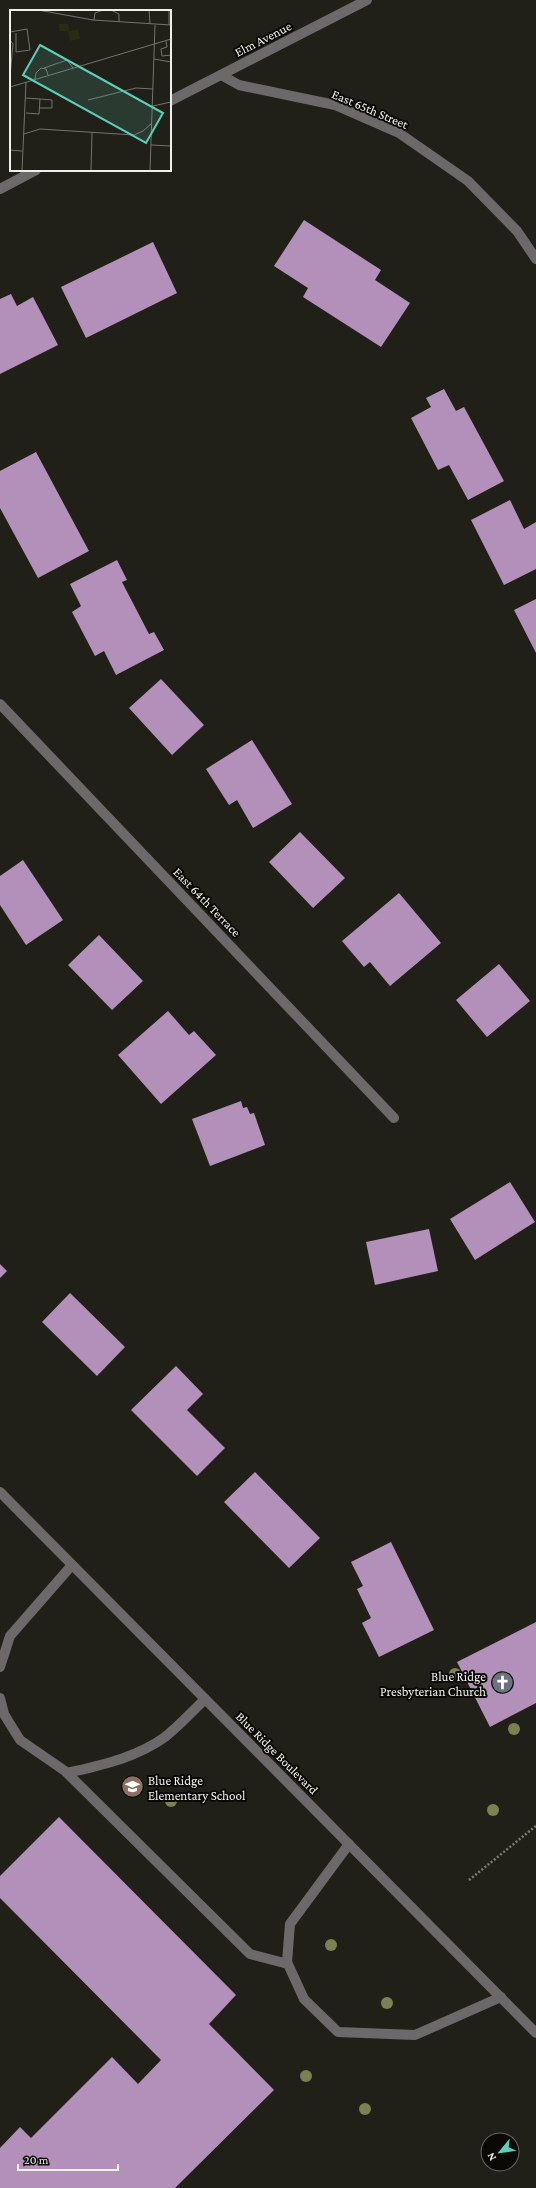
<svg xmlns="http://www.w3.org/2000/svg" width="536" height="2188" viewBox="0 0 536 2188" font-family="'Crimson Pro',serif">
<rect width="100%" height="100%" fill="#212018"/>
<path fill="#b290ba" d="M304 220 381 270 375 280 410 303 381 347 303 297 308 288 274 266Z
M153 242 177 293 86 338 61 287Z
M11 294 17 306 33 297 58 345 0 374V299Z
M444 389 456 411 464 407 504 481 468 500 449 465 438 470 411 418 431 407 426 398Z
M36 452 89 551 38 578 0 508V471Z
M510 500 524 529 536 522V569L504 585 471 520Z
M117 560 127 580 122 582 149 634 154 632 164 650 116 675 104 651 95 656 72 612 81 606 70 584Z
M536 599V653L514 610Z
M161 679 204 725 172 755 129 708Z
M252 740 292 804 253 828 237 800 229 805 206 769Z
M300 832 345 878 313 908 269 862Z
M23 860 63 920 26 945 0 905V876Z
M399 893 441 943 390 986 370 962 364 967 342 941Z
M99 935 143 981 112 1010 68 965Z
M499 964 530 1001 487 1037 456 1000Z
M168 1011 189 1035 194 1031 216 1055 161 1104 118 1055Z
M241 1101 243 1108 247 1107 250 1114 254 1113 265 1145 210 1166 192 1119Z
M510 1182 535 1222 475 1260 450 1219Z
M429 1229 438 1271 375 1285 366 1242Z
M0 1264 7 1271 0 1278Z
M70 1293 125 1347 97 1376 42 1322Z
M176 1366 203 1394 187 1410 225 1448 197 1476 131 1410Z
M255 1472 320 1538 289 1568 224 1502Z
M391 1542 434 1630 379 1657 362 1623 371 1618 357 1589 363 1586 351 1562Z
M536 1622V1703L490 1727 457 1662Z
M59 1817 236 1995 209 2024 274 2090 175 2188H0V2148L20 2127 31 2138 112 2057 138 2084 161 2060 0 1898V1876Z"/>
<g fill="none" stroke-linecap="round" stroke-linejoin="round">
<path stroke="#7b7a74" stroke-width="2.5" stroke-dasharray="2 2" stroke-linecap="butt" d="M469 1880 536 1826"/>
<path stroke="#6d6869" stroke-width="10" d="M0 1667 10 1636 72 1565
M0 1698 4 1714 20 1740 65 1771 250 1954 288 1964
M67 1773C101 1765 136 1758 165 1737 179 1726 192 1712 205 1699
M349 1844 290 1924 287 1962 304 1999 338 2032 415 2035 501 1997"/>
<path stroke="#6d6869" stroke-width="10" d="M221 75 239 85 335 105 399 133 468 181 517 231 536 259
M170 101 367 0
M0 189 36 170
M0 704 394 1118
M0 1492 536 2033"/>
</g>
<g fill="#7a8153">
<circle cx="455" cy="1674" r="6"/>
<circle cx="514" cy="1729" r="6"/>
<circle cx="171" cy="1801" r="6"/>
<circle cx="493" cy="1810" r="6"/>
<circle cx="331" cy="1945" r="6"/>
<circle cx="387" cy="2003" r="6"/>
<circle cx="306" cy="2076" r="6"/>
<circle cx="365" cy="2109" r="6"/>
</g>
<defs>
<symbol id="church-disc" viewBox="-11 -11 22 22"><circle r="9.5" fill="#6b7280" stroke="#0a0906"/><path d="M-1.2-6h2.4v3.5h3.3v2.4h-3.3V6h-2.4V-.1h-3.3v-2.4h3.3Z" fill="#fff"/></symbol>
<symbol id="school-disc" viewBox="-11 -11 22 22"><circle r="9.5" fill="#8d6e63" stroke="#0a0906"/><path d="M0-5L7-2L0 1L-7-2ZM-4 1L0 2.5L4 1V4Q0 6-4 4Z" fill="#fff"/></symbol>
</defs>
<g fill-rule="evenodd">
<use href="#church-disc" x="490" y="1670" width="25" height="25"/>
<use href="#school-disc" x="120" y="1774" width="25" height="25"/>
</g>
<g text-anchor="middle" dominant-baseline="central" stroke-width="4" stroke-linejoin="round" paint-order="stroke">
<g font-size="13" fill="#f0f0eb" stroke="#0a0906">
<text transform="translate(263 39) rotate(-27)">Elm Avenue</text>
<text transform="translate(370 109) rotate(23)">East 65th Street</text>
<text transform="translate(207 902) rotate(46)">East 64th Terrace</text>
<text transform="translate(277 1753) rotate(45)">Blue Ridge Boulevard</text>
</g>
<g font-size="13" fill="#f0f0eb" stroke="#0a0906" text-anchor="end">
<text x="486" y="1676">Blue Ridge<tspan x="486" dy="15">Presbyterian Church</tspan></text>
<text x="148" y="1780" text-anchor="start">Blue Ridge<tspan x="148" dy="15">Elementary School</tspan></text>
</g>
</g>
<g transform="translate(10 10)">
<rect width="161" height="161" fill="#212018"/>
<path d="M49 14H58L59 21 68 19 70 29 60 31 58 21H49Z" fill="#282c10"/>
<path fill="none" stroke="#74736c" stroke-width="1" d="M28 0 83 10 161 15M101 0 109 4V12M139 0 140 14M84 10 85 3 93 0M159 15V0M0 22 17 19 20 40 6 42V23M0 30 3 34 0 66M156 31 157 37 151 39 152 46 161 45M144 49 161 52M34 58 57 50 63 58M25 69 26 63 31 58 36 59 38 65M0 77 161 29M78 90 126 78 143 79M143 96 161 92M30 98H42V90L30 89M16 103 29 104 30 89 16 88M14 124 30 119 124 125 133 121 142 113M141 135 161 136M0 140 12 141M12 161 16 72M44 161H93M81 161 82 123M140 161 145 15"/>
<path fill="#5bcebc" fill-opacity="0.15" stroke="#5bcebc" stroke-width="2" d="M30 35 153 103 136 133 13 65Z"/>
<rect width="161" height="161" fill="none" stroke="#f0f0eb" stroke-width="2"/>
</g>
<g transform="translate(500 2152) rotate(241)"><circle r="19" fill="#0a0906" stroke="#666562"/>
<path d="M0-3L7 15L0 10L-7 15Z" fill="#5bcebc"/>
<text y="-6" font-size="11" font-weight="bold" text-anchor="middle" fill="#f0f0eb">N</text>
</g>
<path d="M18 2164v6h100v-6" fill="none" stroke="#f0f0eb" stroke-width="2"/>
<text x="24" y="2164" font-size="12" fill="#f0f0eb" stroke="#0a0906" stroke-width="3" paint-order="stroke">20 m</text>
</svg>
